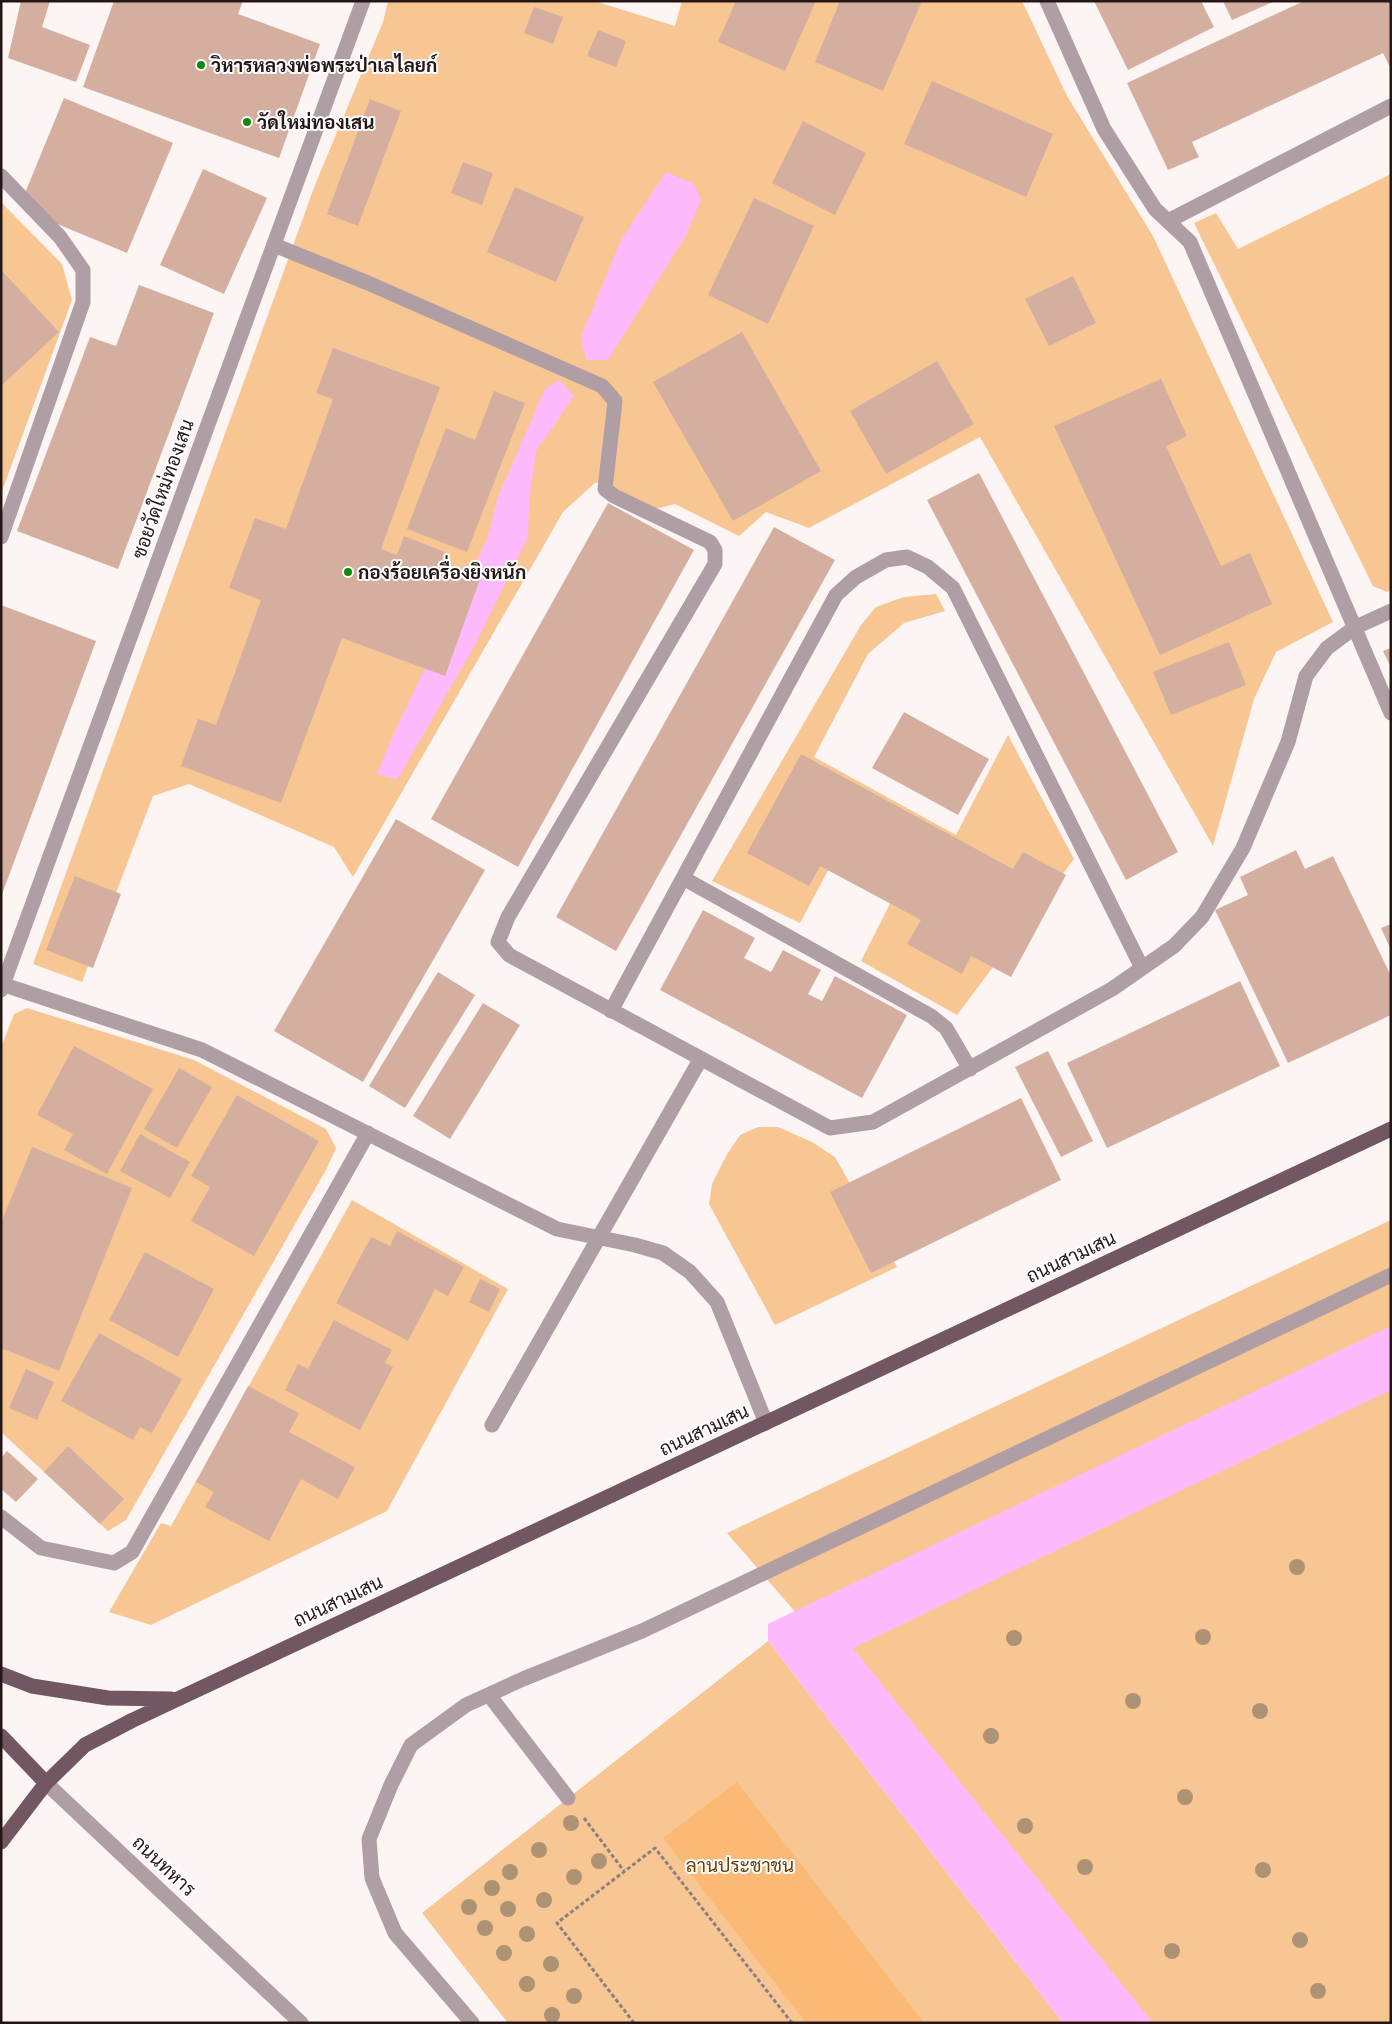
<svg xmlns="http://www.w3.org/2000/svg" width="1392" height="2024" viewBox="0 0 1392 2024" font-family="Jost,Sarabun,sans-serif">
<rect width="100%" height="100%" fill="#fdf4f4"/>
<path fill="#f8c693" d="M388 1H594L675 26 682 1H1022L1067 96 1153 236 1333 622 1276 652 1254 699 1213 846 980 437 809 528 766 512 739 536 675 504 652 510 596 482 563 512 353 877 334 847 189 784 153 796 82 982 33 964 315 185 383 22Z
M1391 174V590L1387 592 1373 586 1194 223 1216 213 1238 249Z
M1 202 62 264 72 300 1 494Z
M936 594 945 611 904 623 868 654 814 757 956 835 1008 735 1074 859 957 1015 861 961 895 894 833 861 800 923 712 881 861 625 876 607 904 597Z
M27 1008 194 1060 326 1129 336 1148 327 1168 126 1520 108 1531 1 1432V1048L14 1014Z
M758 1127H778L812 1142 835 1157 897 1267 775 1325 709 1204 712 1184 726 1156 740 1135Z
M352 1200 508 1289 387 1511 151 1625 109 1612 161 1523 171 1526Z
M1391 1220V2023H1151L727 1533Z
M768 1641 1063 2023H508L422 1913Z"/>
<path fill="#fab974" d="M737 1782 924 2023H806L663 1838Z"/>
<path fill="#fcbafc" d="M666 172 694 184 701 200 685 237 608 360H586L581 337 621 240Z
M559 380 574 396 536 451 529 500 528 537 475 645 397 780 377 774 394 733 487 539 498 497 545 389Z
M1391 1326V1390L853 1648 1153 2023H1063L768 1641V1624Z"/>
<path fill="#d4afa0" d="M21 1H50L42 27 90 45 76 82 8 58Z
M114 1H243L238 14 320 44 279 158 83 87Z
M736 1H811L815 3 785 71 718 42Z
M840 1H922L883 91 815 62Z
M1094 1H1201L1214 27 1128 70Z
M1223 1H1275L1232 20Z
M1304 1H1391V69L1383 53 1192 142 1199 157 1168 170 1127 83Z
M534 7 563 17 553 44 524 33Z
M598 30 626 41 616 67 587 56Z
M932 81 1053 134 1026 197 904 144Z
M64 98 173 143 127 253 55 223 25 193Z
M370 99 401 111 358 226 327 214Z
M803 121 866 153 835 215 772 183Z
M463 162 493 173 482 205 451 193Z
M203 169 267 198 224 294 160 265Z
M515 187 584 217 556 282 487 252Z
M754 198 814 226 768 324 708 295Z
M1 270 59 332 1 386Z
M1073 276 1096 323 1049 346 1025 299Z
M139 285 214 313 118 569 17 531 90 337 116 346Z
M742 332 821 471 733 521 653 382Z
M333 348 440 387 381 549 397 555 404 536 445 552 440 565 480 579 445 676 342 638 281 803 181 766 198 719 216 725 261 600 229 588 255 518 286 529 333 399 316 393Z
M937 361 974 424 886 474 850 411Z
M1161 379 1187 436 1166 446 1221 566 1250 553 1272 604 1160 655 1054 426Z
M494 391 525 403 467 552 407 529 446 428 475 440Z
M979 473 1178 852 1126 880 927 500Z
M608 503 694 550 518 867 431 819Z
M774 527 835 560 616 951 556 917Z
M1 605 96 641 1 897Z
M1229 642 1246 685 1171 715 1153 672Z
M1391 648V667L1383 651Z
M904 712 989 759 958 815 872 768Z
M801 754 1013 869 1023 852 1066 875 1011 977 971 956 962 974 907 944 921 920 820 866 809 886 747 853Z
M396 819 485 870 363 1082 274 1031Z
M1296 850 1305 869 1333 856 1391 976V1015L1288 1063 1215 910 1248 895 1240 877Z
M75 876 121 894 93 968 46 950Z
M703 910 755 938 744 958 771 972 783 950 821 970 808 994 822 1001 835 976 907 1015 862 1098 660 990Z
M1391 924V950L1381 928Z
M438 972 475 995 405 1108 369 1086Z
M1240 981 1280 1066 1107 1148 1067 1063Z
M483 1003 520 1025 450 1139 413 1116Z
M74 1046 153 1089 107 1174 64 1150 73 1134 37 1115Z
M1048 1051 1093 1141 1061 1157 1015 1067Z
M179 1068 212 1087 177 1148 144 1129Z
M237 1095 319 1141 254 1256 191 1221 210 1187 191 1176Z
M1021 1098 1061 1180 871 1273 830 1192Z
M140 1134 190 1162 170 1198 120 1171Z
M32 1147 132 1188 59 1371 1 1348V1223Z
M397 1231 464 1267 448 1296 435 1289 408 1341 336 1303 371 1237 390 1246Z
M145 1252 214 1289 178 1357 109 1320Z
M480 1279 500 1289 489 1312 469 1302Z
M334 1320 392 1350 385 1363 393 1367 360 1430 285 1390 298 1364 308 1369Z
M99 1333 182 1379 152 1433 140 1427 133 1440 61 1401Z
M26 1369 54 1382 37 1420 9 1408Z
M248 1386 299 1413 289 1432 355 1467 338 1499 301 1479 269 1541 205 1507 214 1492 196 1482Z
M68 1446 124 1499 100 1524 44 1472Z
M7 1451 38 1479 16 1502 1 1489V1458Z"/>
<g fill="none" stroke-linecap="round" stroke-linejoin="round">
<path stroke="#8b7f7f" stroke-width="3" stroke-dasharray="4 2.5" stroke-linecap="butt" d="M584 1818 624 1871
M634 2023 557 1923 655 1848 792 2023"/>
<path stroke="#af9ea4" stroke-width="15" d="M1047 1 1104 129 1155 209 1190 242 1391 713
M1 176 60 237 83 270V302L1 537
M1168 221 1391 106
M274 245 368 283 602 386 615 401 605 489 614 496 710 542 715 550V564L508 917 498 942 509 955 830 1128 873 1122 1112 989 1174 946 1202 917 1243 848 1288 742 1306 676 1327 648 1354 628 1391 611
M683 878 931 1016 946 1028 970 1069
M1 984 202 1050 557 1229 635 1245 663 1253 690 1272 717 1302 766 1423
M1 990 363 1
M611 1011 836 595 856 577 886 560 907 557 928 567 953 588 1142 968
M492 1425 700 1060
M1 1517 41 1548 114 1563 132 1552 368 1133
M489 1695 568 1798
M46 1783 301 2023
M472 2023 395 1933 372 1878 369 1839 391 1785 411 1745 466 1705 523 1679 642 1631 1391 1275"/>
<path stroke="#725662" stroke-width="15" d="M1 1674 32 1686 108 1698 171 1699
M1 1736 46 1783
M1 1842 46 1783 85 1745 133 1720 1391 1129"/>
</g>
<g fill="#ad9273">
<circle cx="1297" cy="1567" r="8"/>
<circle cx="1203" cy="1637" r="8"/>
<circle cx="1014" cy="1638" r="8"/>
<circle cx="1133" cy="1701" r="8"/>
<circle cx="1260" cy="1711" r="8"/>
<circle cx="991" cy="1736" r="8"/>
<circle cx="1185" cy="1797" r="8"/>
<circle cx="571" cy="1823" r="8"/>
<circle cx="1025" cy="1826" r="8"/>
<circle cx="539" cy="1850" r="8"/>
<circle cx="599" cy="1861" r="8"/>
<circle cx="1085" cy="1867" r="8"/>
<circle cx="1263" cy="1870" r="8"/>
<circle cx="510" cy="1872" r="8"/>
<circle cx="574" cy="1877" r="8"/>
<circle cx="492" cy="1888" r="8"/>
<circle cx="544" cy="1900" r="8"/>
<circle cx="469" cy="1907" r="8"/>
<circle cx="508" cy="1909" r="8"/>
<circle cx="485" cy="1928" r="8"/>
<circle cx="527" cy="1934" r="8"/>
<circle cx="1300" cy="1940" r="8"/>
<circle cx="1172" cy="1951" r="8"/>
<circle cx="504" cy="1953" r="8"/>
<circle cx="551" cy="1964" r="8"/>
<circle cx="527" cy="1984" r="8"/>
<circle cx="1318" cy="1991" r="8"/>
<circle cx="574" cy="1996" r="8"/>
<circle cx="552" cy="2015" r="8"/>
</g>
<g fill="#11890d" stroke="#fff" stroke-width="2">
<circle cx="201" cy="65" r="5"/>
<circle cx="247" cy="122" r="5"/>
<circle cx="348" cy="572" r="5"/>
</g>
<g text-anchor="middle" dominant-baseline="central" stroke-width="4" stroke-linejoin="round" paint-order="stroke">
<g font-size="19" font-weight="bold" fill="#261717" stroke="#fff" text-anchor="start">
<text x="211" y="65">วิหารหลวงพ่อพระป่าเลไลยก์</text>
<text x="257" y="122">วัดใหม่ทองเสน</text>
<text x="358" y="572">กองร้อยเครื่องยิงหนัก</text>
</g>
<g font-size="19" fill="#261717" stroke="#fff">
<text transform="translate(163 489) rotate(-70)">ซอยวัดใหม่ทองเสน</text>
<text transform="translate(1071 1257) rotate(-25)">ถนนสามเสน</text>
<text transform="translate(704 1430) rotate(-25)">ถนนสามเสน</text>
<text transform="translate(338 1601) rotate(-25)">ถนนสามเสน</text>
<text transform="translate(164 1866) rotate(43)">ถนนทหาร</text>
</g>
<g font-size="19" fill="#6b410a" stroke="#fff">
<text x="740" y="1865">ลานประชาชน</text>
</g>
</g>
<rect width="1392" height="2024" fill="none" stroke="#261717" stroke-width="5"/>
</svg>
